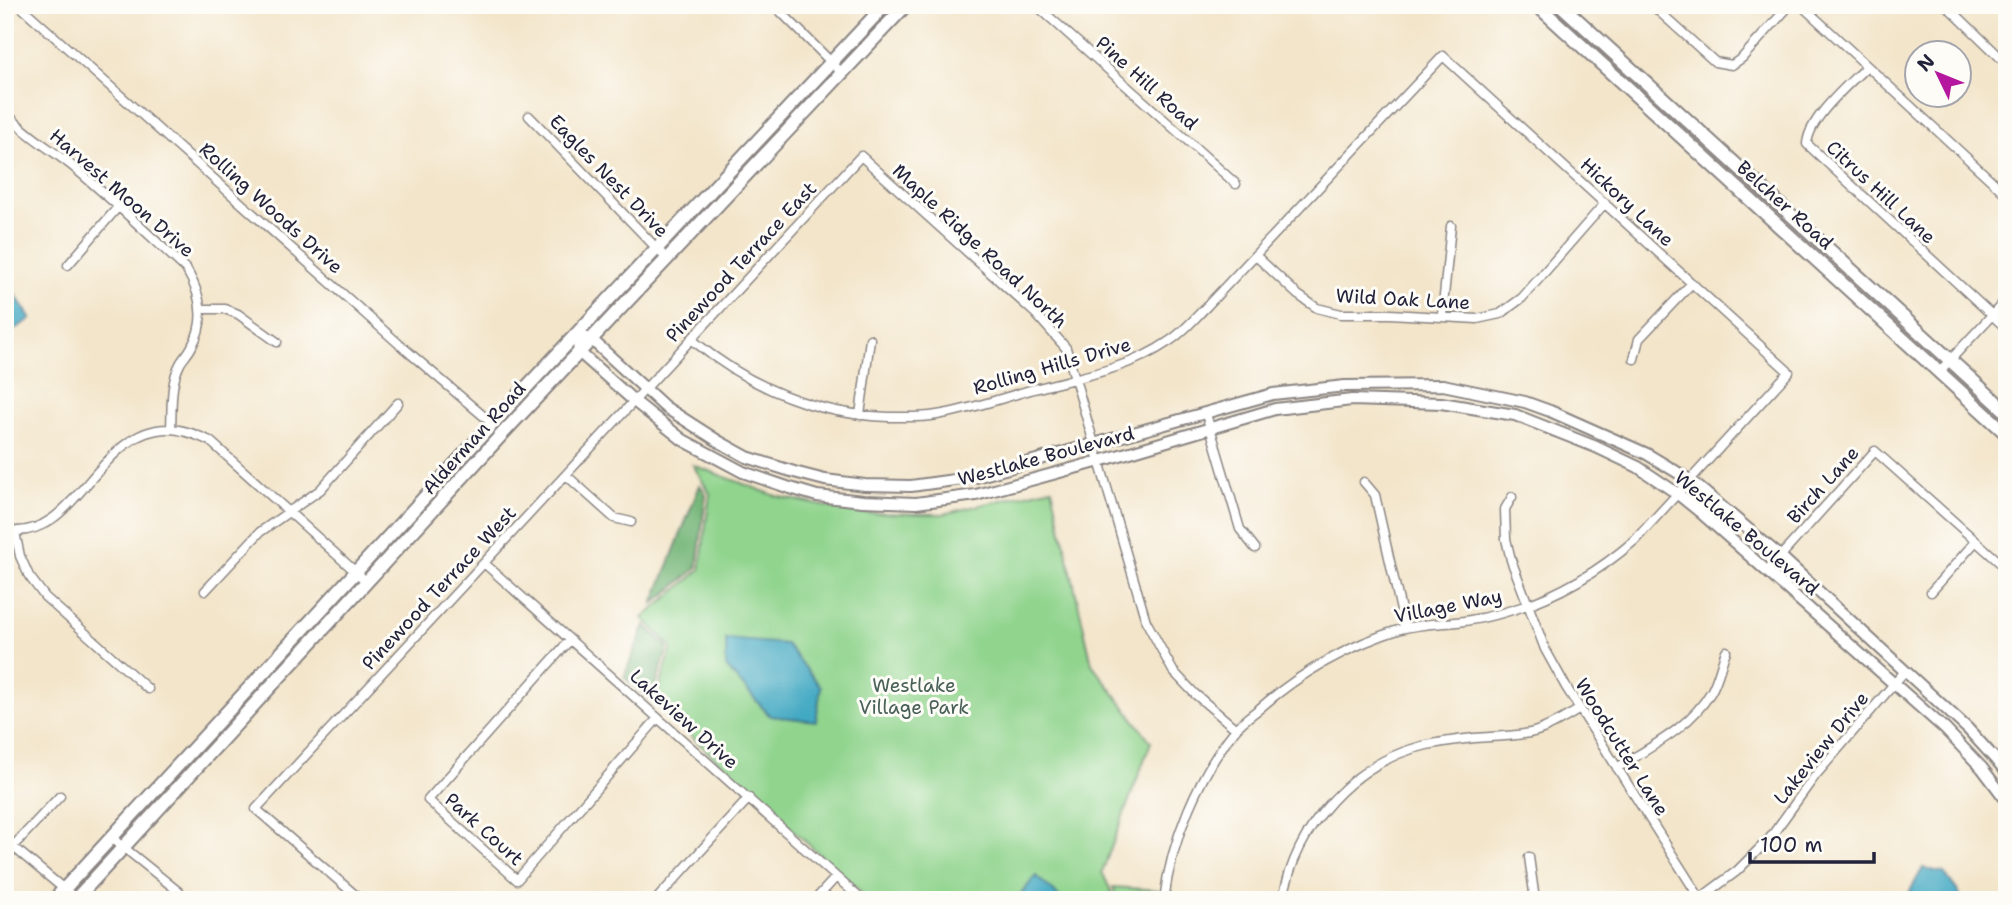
<svg xmlns="http://www.w3.org/2000/svg" width="2012" height="905" viewBox="0 0 2012 905" font-family="'Shantell Sans',sans-serif">
<rect width="100%" height="100%" fill="#fdfcf7"/>
<filter id="ink" filterUnits="userSpaceOnUse"><feTurbulence type="fractalNoise" baseFrequency=".0143" numOctaves="2"/><feDisplacementMap in="SourceGraphic" scale="14" xChannelSelector="R" yChannelSelector="G"/><feConvolveMatrix kernelMatrix="1 2 1 2 8 2 1 2 1" color-interpolation-filters="sRGB"/></filter>
<filter id="wash" filterUnits="userSpaceOnUse"><feTurbulence type="fractalNoise" baseFrequency=".00686" numOctaves="4" result="noise"/><feDisplacementMap in="SourceGraphic" scale="28" xChannelSelector="R" yChannelSelector="G"/><feGaussianBlur stdDeviation="1.57" result="paint"/><feColorMatrix in="noise" values="0 0 0 0 0 0 0 0 0 0 0 0 0 0 0 0 0 1.4 0 .05"/><feComposite in="paint" operator="in"/></filter>
<g filter="url(#wash)">
<rect width="100%" height="100%" fill="#f3e5ca"/>
<path fill="#90d48d" stroke="#597b64" stroke-width="2" d="M693 465 776 496 857 513 943 514 1052 488 1092 664 1151 742 1102 872 1115 900H869L655 703 672 647 643 618 700 570 710 494Z
M1113 887 1158 890V900H1118Z"/>
<path fill="#74b678" stroke="#4b6c5a" stroke-width="2" d="M700 485 706 494 697 568 653 604Z
M645 625 668 647 651 701 624 677Z"/>
<path fill="#43a9c3" stroke="#32667f" stroke-width="2" d="M5 279 31 319 5 335Z
M726 639 786 644 821 687 816 721 770 716 726 667Z
M1923 868 1944 873 1959 893 1961 900H1905Z
M1036 876 1063 900H1016Z"/>
</g>
<g filter="url(#ink)">
<g fill="none" stroke-linecap="round" stroke-linejoin="round">
<defs>
<path id="minor" d="M19 5 399 344 494 425
M774 5 842 73
M1036 5 1236 184
M1652 5 1715 62 1732 65 1742 58 1790 5
M1801 5 2007 195
M1946 5 2007 64
M1866 67C1848 85 1809 118 1807 144L2007 329
M5 111C25 135 53 150 77 170 114 201 150 236 186 269 201 294 207 320 192 346 189 353 183 358 180 364 170 383 172 409 171 429
M529 116 666 258
M1255 255 1298 295 1317 308 1341 314H1390L1477 319 1500 314 1522 298 1605 203
M68 265 118 207
M201 309H225L238 314 277 342
M1442 316 1451 226
M691 339C748 386 813 415 889 417 904 417 921 418 937 415 969 410 1002 398 1034 389 1079 377 1129 369 1168 342 1183 333 1195 318 1207 306L1443 56 1789 372 1635 540C1586 583 1529 611 1465 621 1444 624 1422 623 1401 629 1347 646 1301 672 1259 709 1251 715 1241 722 1235 730 1198 776 1171 841 1164 900
M1634 359 1639 339 1692 283
M1939 372 2007 299
M1206 414 1240 529 1255 548
M860 415 870 339
M566 475 614 518 631 522
M1364 482 1375 495 1405 628
M1512 497 1505 509 1506 539 1511 560 1545 649 1566 687 1701 900
M5 530C76 544 97 428 169 429 183 429 197 435 210 441L367 582
M15 532 20 556 29 576 45 597 148 689
M484 563 862 900
M1767 571 1875 451 2007 569
M205 591 260 532 320 490 398 403
M1931 592 1976 541
M569 641 428 800 517 880 658 718
M1617 768C1650 747 1690 728 1711 692 1718 680 1721 664 1726 651
M112 838 189 900
M5 840 76 899
M5 855 60 796
M1529 857 1535 900
M361 900 256 809 861 156 1036 314 1066 348 1146 621 1173 671 1195 694 1236 729
M656 900 749 798
M815 900 836 877
M1283 900C1295 827 1354 761 1427 745 1447 741 1469 738 1490 737 1506 736 1522 736 1537 731 1553 726 1566 717 1580 709
M1698 900 1737 871 1770 838 1815 776 1905 671"/>
<path id="tertiary" d="M2007 772 1968 729 1905 671 1780 556 1690 480 1647 454 1550 411 1525 402 1443 385 1345 386 1273 394 976 477 911 486 865 485 825 480 794 472 747 457 718 441 665 407 591 339 577 335 579 352 634 401 683 440 743 472 787 487 817 496 863 501 916 503 976 495 1100 461 1275 409 1352 400 1441 403 1515 415 1596 447 1638 467 1678 494 1699 511 1945 729 1982 768 2007 801"/>
<path id="secondary" d="M1537 5 2007 434
M1561 5 2007 412
M54 900 493 423 885 5
M75 900 504 432 906 5"/>
</defs>
<use href="#minor" stroke="#8a8482" stroke-width="11"/>
<use href="#tertiary" stroke="#8a8482" stroke-width="14"/>
<use href="#secondary" stroke="#8a8482" stroke-width="16"/>
<use href="#minor" stroke="#fff" stroke-width="8"/>
<use href="#tertiary" stroke="#fff" stroke-width="10"/>
<use href="#secondary" stroke="#fff" stroke-width="12"/>
</g>
</g>
<g text-anchor="middle" dominant-baseline="central" stroke-width="6" stroke-linejoin="round" paint-order="stroke">
<g font-size="19" fill="#22223b" stroke="#fdfcf7">
<text transform="translate(1147 83) rotate(42)">Pine Hill Road</text>
<text transform="translate(609 176) rotate(46)">Eagles Nest Drive</text>
<text transform="translate(1881 192) rotate(43)">Citrus Hill Lane</text>
<text transform="translate(122 193) rotate(41)">Harvest Moon Drive</text>
<text transform="translate(1627 202) rotate(43)">Hickory Lane</text>
<text transform="translate(1785 205) rotate(42)">Belcher Road</text>
<text transform="translate(271 208) rotate(42)">Rolling Woods Drive</text>
<text transform="translate(980 246) rotate(43)">Maple Ridge Road North</text>
<text transform="translate(741 262) rotate(-47)">Pinewood Terrace East</text>
<text transform="translate(1403 299) rotate(3)">Wild Oak Lane</text>
<text transform="translate(1052 366) rotate(-16)">Rolling Hills Drive</text>
<text transform="translate(474 438) rotate(-48)">Alderman Road</text>
<text transform="translate(1046 456) rotate(-15)">Westlake Boulevard</text>
<text transform="translate(1823 485) rotate(-48)">Birch Lane</text>
<text transform="translate(1747 533) rotate(40)">Westlake Boulevard</text>
<text transform="translate(439 588) rotate(-47)">Pinewood Terrace West</text>
<text transform="translate(1448 606) rotate(-11)">Village Way</text>
<text transform="translate(684 719) rotate(42)">Lakeview Drive</text>
<text transform="translate(1622 747) rotate(58)">Woodcutter Lane</text>
<text transform="translate(1821 748) rotate(-51)">Lakeview Drive</text>
<text transform="translate(484 829) rotate(42)">Park Court</text>
</g>
<g font-size="19" fill="#486058" stroke="#fdfcf7">
<text x="914" y="685">Westlake<tspan x="914" dy="22">Village Park</tspan></text>
</g>
</g>
<rect width="2012" height="905" fill="none" stroke="#fdfcf7" stroke-width="28"/>
<g transform="translate(1938 74) rotate(313)"><circle r="33" fill="#fdfcf7" stroke="#a5a5ac" stroke-width="2"/>
<path d="M0-5L12 26L0 18L-12 26Z" fill="#b5179e"/>
<text y="-10" font-size="19" font-weight="bold" text-anchor="middle" fill="#22223b">N</text>
</g>
<path d="M1750 852v10h124v-10" fill="none" stroke="#22223b" stroke-width="3.5"/>
<text x="1760" y="852" font-size="21" fill="#22223b" stroke="#fdfcf7" stroke-width="5" paint-order="stroke">100 m</text>
</svg>
